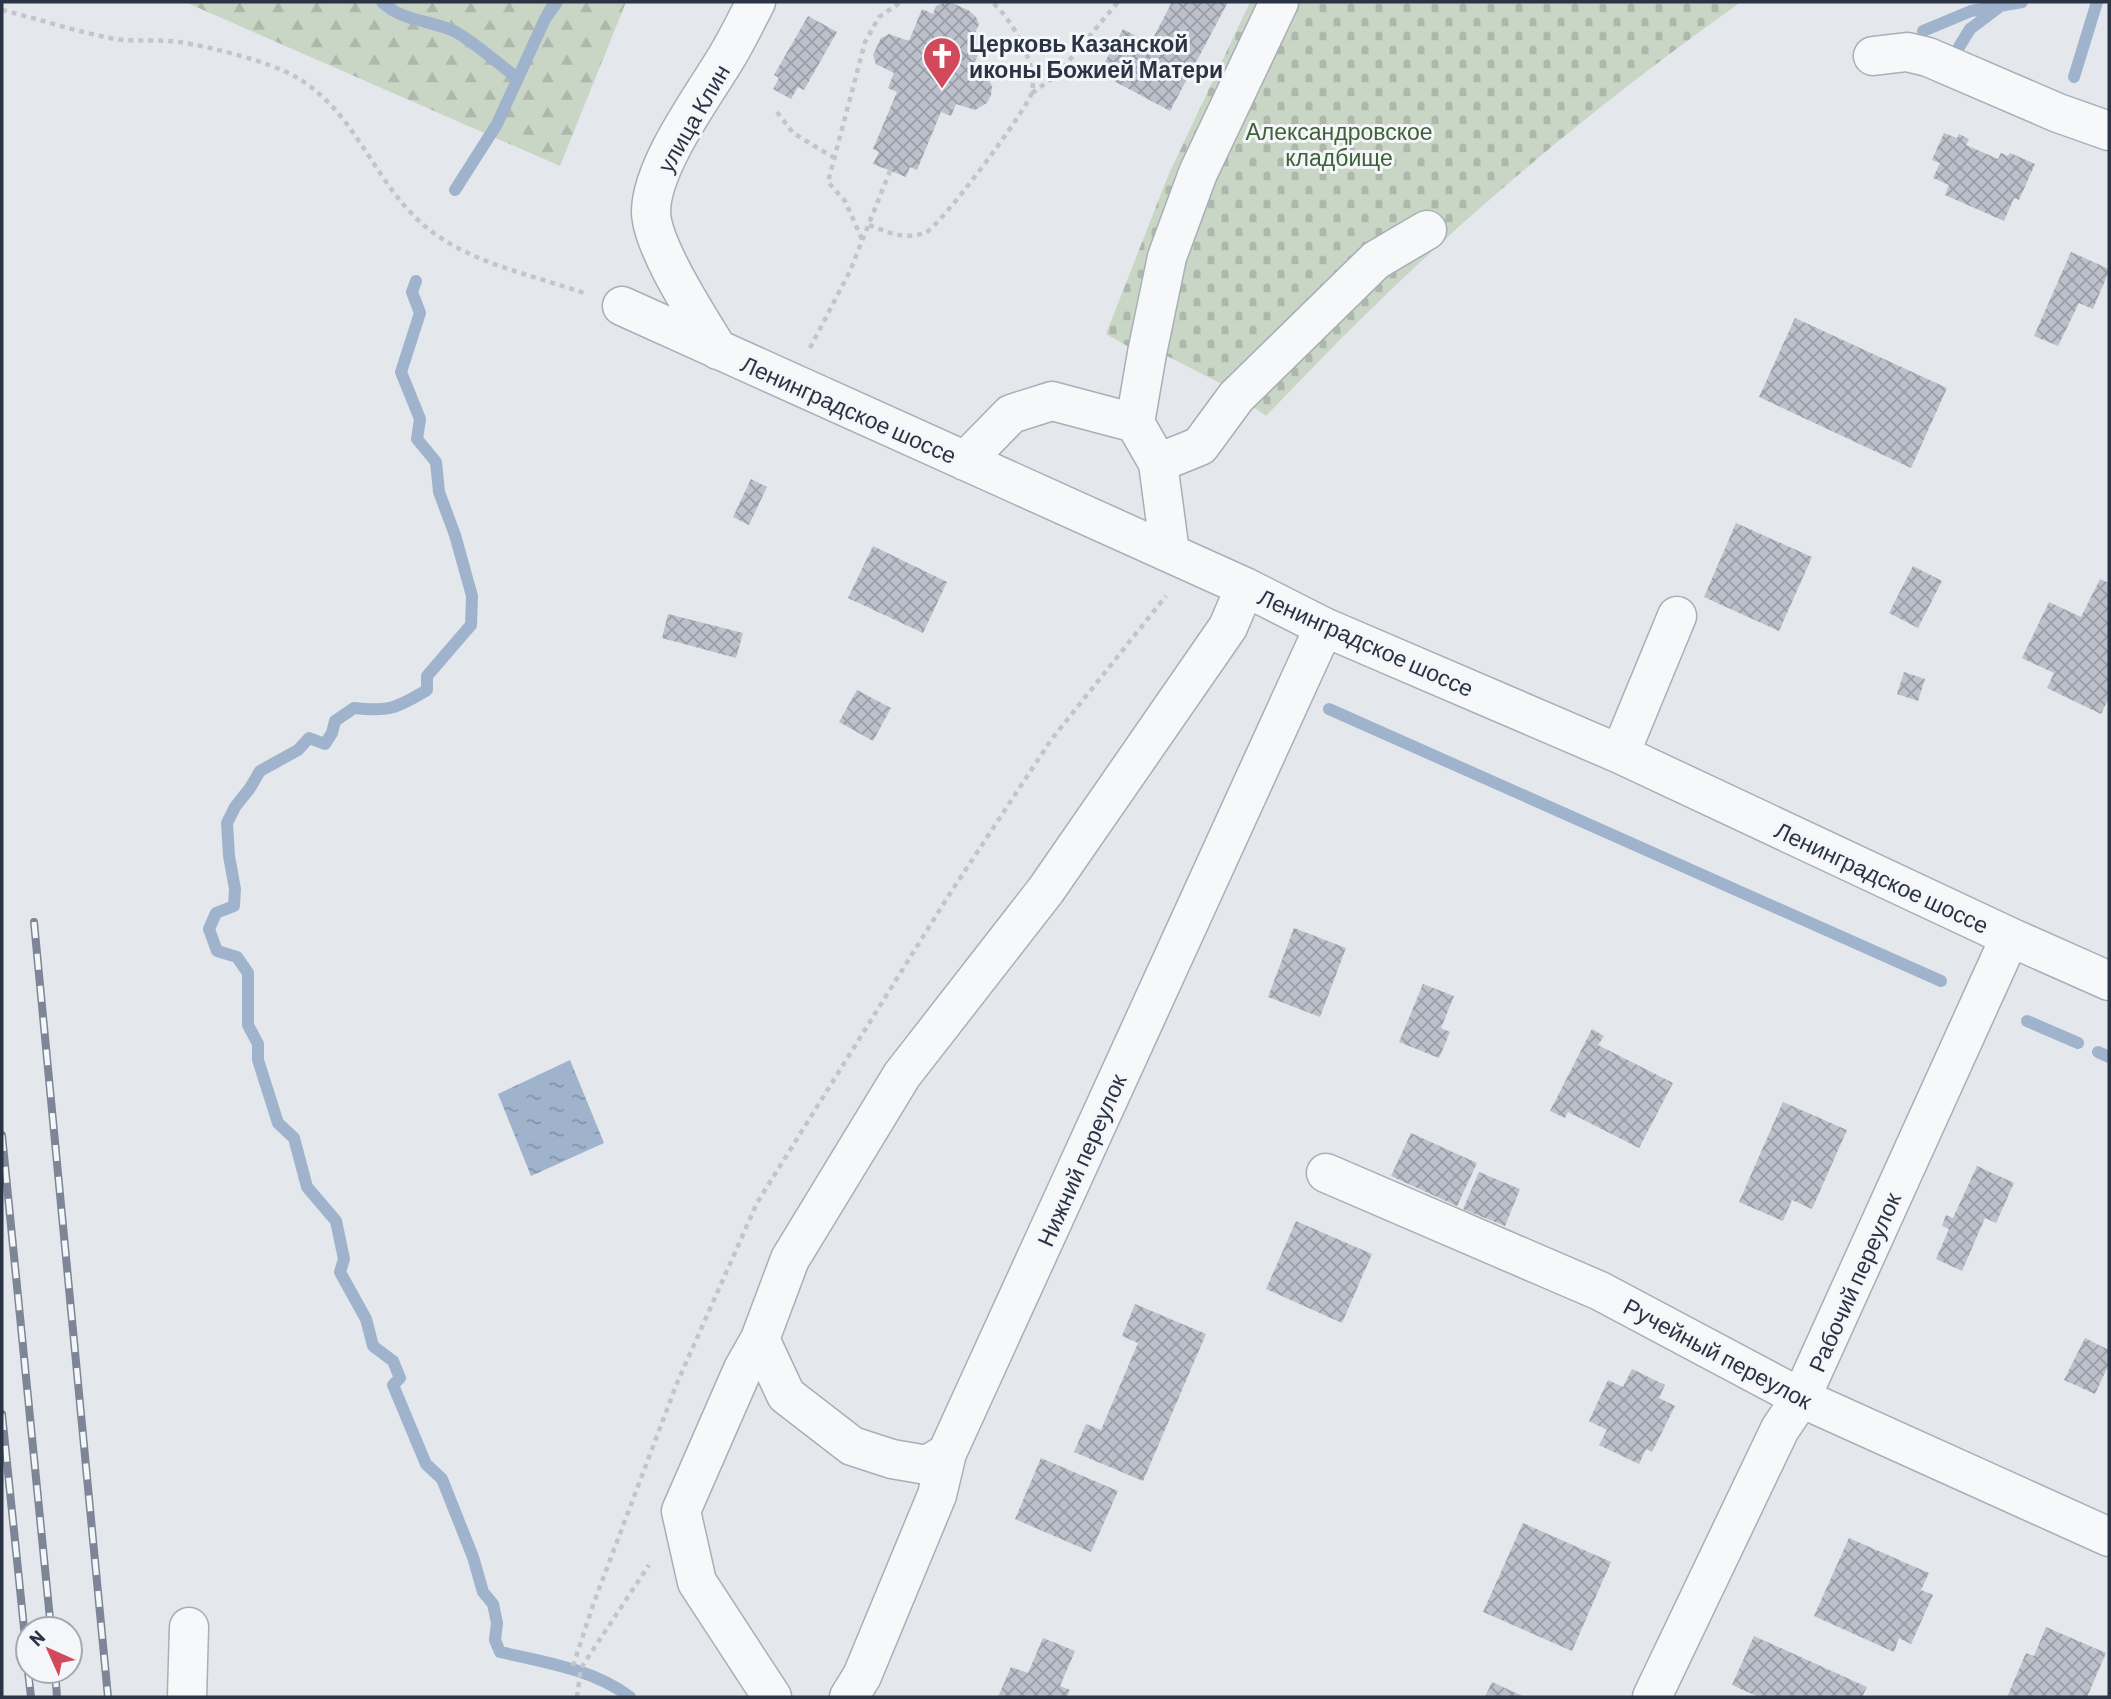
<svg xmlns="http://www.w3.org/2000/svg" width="2111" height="1699" viewBox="0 0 2111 1699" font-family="Barlow,sans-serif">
<defs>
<pattern id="forest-firs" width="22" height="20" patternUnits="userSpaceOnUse" patternTransform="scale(1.75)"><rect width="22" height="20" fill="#c9d6c5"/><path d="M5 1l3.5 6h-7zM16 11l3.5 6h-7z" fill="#adb8ab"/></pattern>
<pattern id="cemetery-stones" width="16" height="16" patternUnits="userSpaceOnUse" patternTransform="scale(1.75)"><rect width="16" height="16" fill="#c9d6c5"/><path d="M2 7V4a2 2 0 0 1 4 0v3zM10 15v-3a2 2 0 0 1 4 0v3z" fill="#adb8ab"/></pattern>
<pattern id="water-ripples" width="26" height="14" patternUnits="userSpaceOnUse" patternTransform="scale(1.75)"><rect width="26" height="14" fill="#9fb4cc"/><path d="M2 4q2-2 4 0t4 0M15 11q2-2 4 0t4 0" fill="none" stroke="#8293a7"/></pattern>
<pattern id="building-cross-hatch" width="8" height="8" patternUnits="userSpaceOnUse" patternTransform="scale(1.75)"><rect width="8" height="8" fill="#bbc0ca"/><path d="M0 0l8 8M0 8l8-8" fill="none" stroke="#989da6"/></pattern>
</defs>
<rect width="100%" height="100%" fill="#e4e7ec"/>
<path fill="url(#forest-firs)" d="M185 2H626L560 166Z"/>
<path fill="url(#cemetery-stones)" d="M1250 2H1741C1608 96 1482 200 1366 314 1332 347 1299 382 1266 416L1220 383 1163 354 1136 351 1106 334 1168 176Z"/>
<path fill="url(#water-ripples)" d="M570 1060 604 1143 531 1176 498 1094Z"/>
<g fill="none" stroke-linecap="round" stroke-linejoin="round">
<path stroke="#9fb4cc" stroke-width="12" d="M382 2C401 21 430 20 454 31 473 41 499 64 517 78
M1923 31 1971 11 2022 2
M1959 47 1970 29 1998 8
M2074 77 2097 2
M455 190 497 124 545 19 557 2
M416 281 412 292 420 313 401 372 420 419 417 439 436 462 439 492 455 535 472 596 471 625 427 676V690C397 708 389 712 354 708L335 721 332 733 325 744 309 738 298 750 260 771 250 788 235 807 227 823 229 856 235 889 234 906 216 913 209 929 217 951 237 957 248 973V1025L258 1044V1060L278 1123 294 1138 307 1187 336 1221 344 1259 340 1272 366 1319 373 1346 393 1361 400 1378 393 1385 426 1464 442 1479 473 1557 483 1592 493 1604 497 1623 495 1640 500 1652C544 1662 593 1669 630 1697
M1329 709 1941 981
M2027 1021 2078 1043
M2098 1052 2109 1057"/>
</g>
<path fill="url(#building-cross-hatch)" d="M1172 2H1228L1170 111 1099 73 1123 29 1150 44Z
M943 3H952L968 10 976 17 979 24 975 33 986 37 972 68 989 79 992 87 991 95 987 103 975 110 956 104 951 116 941 112 917 170 910 167 906 177 873 164 879 152 873 149 897 92 888 88 894 73 876 64 873 55 881 38 889 34 909 41 922 9 933 14 936 6Z
M808 16 837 32 804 90 798 87 791 99 773 89 779 78 774 75Z
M1944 133 1957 138 1959 134 1969 139 1966 145 1998 159 2001 153 2008 156 2010 153 2035 164 2019 200 2014 198 2004 221 1945 195 1949 185 1933 178 1940 163 1932 160Z
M2071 252 2109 269V271L2093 309 2079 303 2058 346 2034 336Z
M1795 318 1947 388 1911 468 1759 397Z
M751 479 767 487 749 525 733 517Z
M1736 523 1812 557 1779 631 1704 597Z
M873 546 947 582 923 633 848 598Z
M1913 566 1942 581 1918 628 1889 613Z
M2100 579 2109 583V698L2101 714 2047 688 2054 673 2022 658 2049 602 2081 617Z
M668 614 743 633 736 658 662 638Z
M1904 672 1925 679 1918 701 1897 694Z
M857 690 891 708 873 741 839 722Z
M1294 928 1346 948 1320 1017 1268 997Z
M1423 984 1454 996 1441 1028 1450 1032 1439 1058 1399 1042Z
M1592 1029 1604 1036 1598 1045 1673 1083 1639 1148 1568 1112 1565 1118 1550 1111Z
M1783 1102 1847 1130 1812 1209 1792 1200 1783 1221 1739 1202Z
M1411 1133 1477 1163 1457 1206 1391 1176Z
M1977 1166 2014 1183 1996 1223 1985 1218 1962 1271 1936 1259 1949 1229 1942 1226 1946 1215 1953 1218Z
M1479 1172 1520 1189 1505 1226 1463 1209Z
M1296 1221 1372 1254 1342 1323 1266 1289Z
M1135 1304 1206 1334 1143 1481 1074 1452 1086 1424 1101 1430 1138 1343 1122 1336Z
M2085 1338 2109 1350V1364L2095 1394 2064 1380Z
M1632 1369 1665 1385 1659 1398 1675 1406 1652 1452 1646 1449 1639 1464 1599 1445 1607 1430 1589 1421 1608 1380 1623 1387Z
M1041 1458 1118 1491 1091 1552 1015 1519Z
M1523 1523 1611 1562 1572 1651 1483 1612Z
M1849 1538 1929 1573 1921 1590 1933 1595 1911 1644 1899 1638 1894 1652 1814 1616Z
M2046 1627 2106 1653 2087 1697H2007L2026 1653 2034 1656Z
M1754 1636 1867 1687 1862 1697H1759L1732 1685Z
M1043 1638 1075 1651 1060 1686 1070 1690 1067 1697H998L1011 1667 1028 1673Z
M1492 1682 1525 1697H1485Z"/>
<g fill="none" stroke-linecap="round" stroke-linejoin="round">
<defs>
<path id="minor" d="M1873 56 1907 52 1928 57 2058 113 2109 131
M622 306 1245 587 1324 627 1620 754 2010 937 2109 981
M718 350C699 318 651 246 651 211 652 165 702 98 726 58 737 40 746 21 756 2
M965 461 1011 414 1052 401 1135 423
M1158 463 1200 446 1236 397 1376 260 1427 230
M1170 553 1158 463 1135 423 1147 353 1167 257 1198 173 1279 2
M1620 754 1677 616
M1326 1173 1600 1291 1801 1398 2109 1537
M760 1339 786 1395 852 1446 892 1459 927 1465 947 1453
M187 1697 189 1627
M772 1697 697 1582 681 1511 743 1369 760 1339 790 1259 902 1075 1046 890 1228 627 1245 587
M849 1697 862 1676 937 1495 947 1453 1324 627
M1652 1697 1780 1429 1801 1398 2010 937"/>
</defs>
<use href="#minor" stroke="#a9aeb7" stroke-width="41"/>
<path stroke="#c2c5cb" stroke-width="4.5" stroke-dasharray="5 5" stroke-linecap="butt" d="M2 10C39 19 77 32 115 39 136 42 158 39 179 42 211 47 268 61 296 77 353 110 371 174 416 218 461 262 527 273 584 293
M1032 93 1057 75 1118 2
M777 112 793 133 836 159
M869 225C891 233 902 240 925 233 939 228 1028 109 1032 92 1038 65 1012 19 992 2
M862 239 845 201 828 182 865 42 879 17 901 2
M810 348 850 271 890 171
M573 1666 593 1605 677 1383 757 1203 949 895 1051 740 1166 596
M577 1697 581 1668 649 1565"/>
<use href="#minor" stroke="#f7f8fa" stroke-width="38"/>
<defs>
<path id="rail" d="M34 922 108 1697
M2 1135 51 1629
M2 1414 28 1667
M28 1671 31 1697
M55 1671 57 1697"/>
</defs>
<use href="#rail" stroke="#7d8696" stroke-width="8"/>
<use href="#rail" stroke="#f4f6f9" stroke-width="5" stroke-dasharray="16" stroke-linecap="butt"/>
</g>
<defs>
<symbol id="church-pin" viewBox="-11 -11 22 30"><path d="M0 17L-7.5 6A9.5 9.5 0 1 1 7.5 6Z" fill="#d1495b" stroke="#f4f6f9"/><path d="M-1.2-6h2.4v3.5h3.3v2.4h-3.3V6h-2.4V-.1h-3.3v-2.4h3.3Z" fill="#fff"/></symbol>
</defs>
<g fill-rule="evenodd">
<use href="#church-pin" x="920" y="34" width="44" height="60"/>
</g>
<g text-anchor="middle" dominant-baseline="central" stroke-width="6" stroke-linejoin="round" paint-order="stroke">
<g font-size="23" font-weight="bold" fill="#2b3445" stroke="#f4f6f9" text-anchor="start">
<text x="969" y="43">Церковь Казанской<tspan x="969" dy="26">иконы Божией Матери</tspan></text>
</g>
<g font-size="23" fill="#2b3445" stroke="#f4f6f9">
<text transform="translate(693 118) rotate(-60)">улица Клин</text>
<text transform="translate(849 409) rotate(24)">Ленинградское шоссе</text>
<text transform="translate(1366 642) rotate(24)">Ленинградское шоссе</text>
<text transform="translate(1882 877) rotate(25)">Ленинградское шоссе</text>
<text transform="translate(1081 1160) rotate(-66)">Нижний переулок</text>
<text transform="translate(1854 1282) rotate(-66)">Рабочий переулок</text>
<text transform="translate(1718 1353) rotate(28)">Ручейный переулок</text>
</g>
<g font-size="23" fill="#3f6138" stroke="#f4f6f9">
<text x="1339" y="131">Александровское<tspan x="1339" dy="26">кладбище</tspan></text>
</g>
</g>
<rect width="2111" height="1699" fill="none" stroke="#2b3445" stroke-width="7"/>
<g transform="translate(49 1650) rotate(315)"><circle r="33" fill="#f4f6f9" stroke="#a4a8b1" stroke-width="2"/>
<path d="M0-5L12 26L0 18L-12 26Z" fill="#d1495b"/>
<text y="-10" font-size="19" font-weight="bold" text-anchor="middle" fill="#2b3445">N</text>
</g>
</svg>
